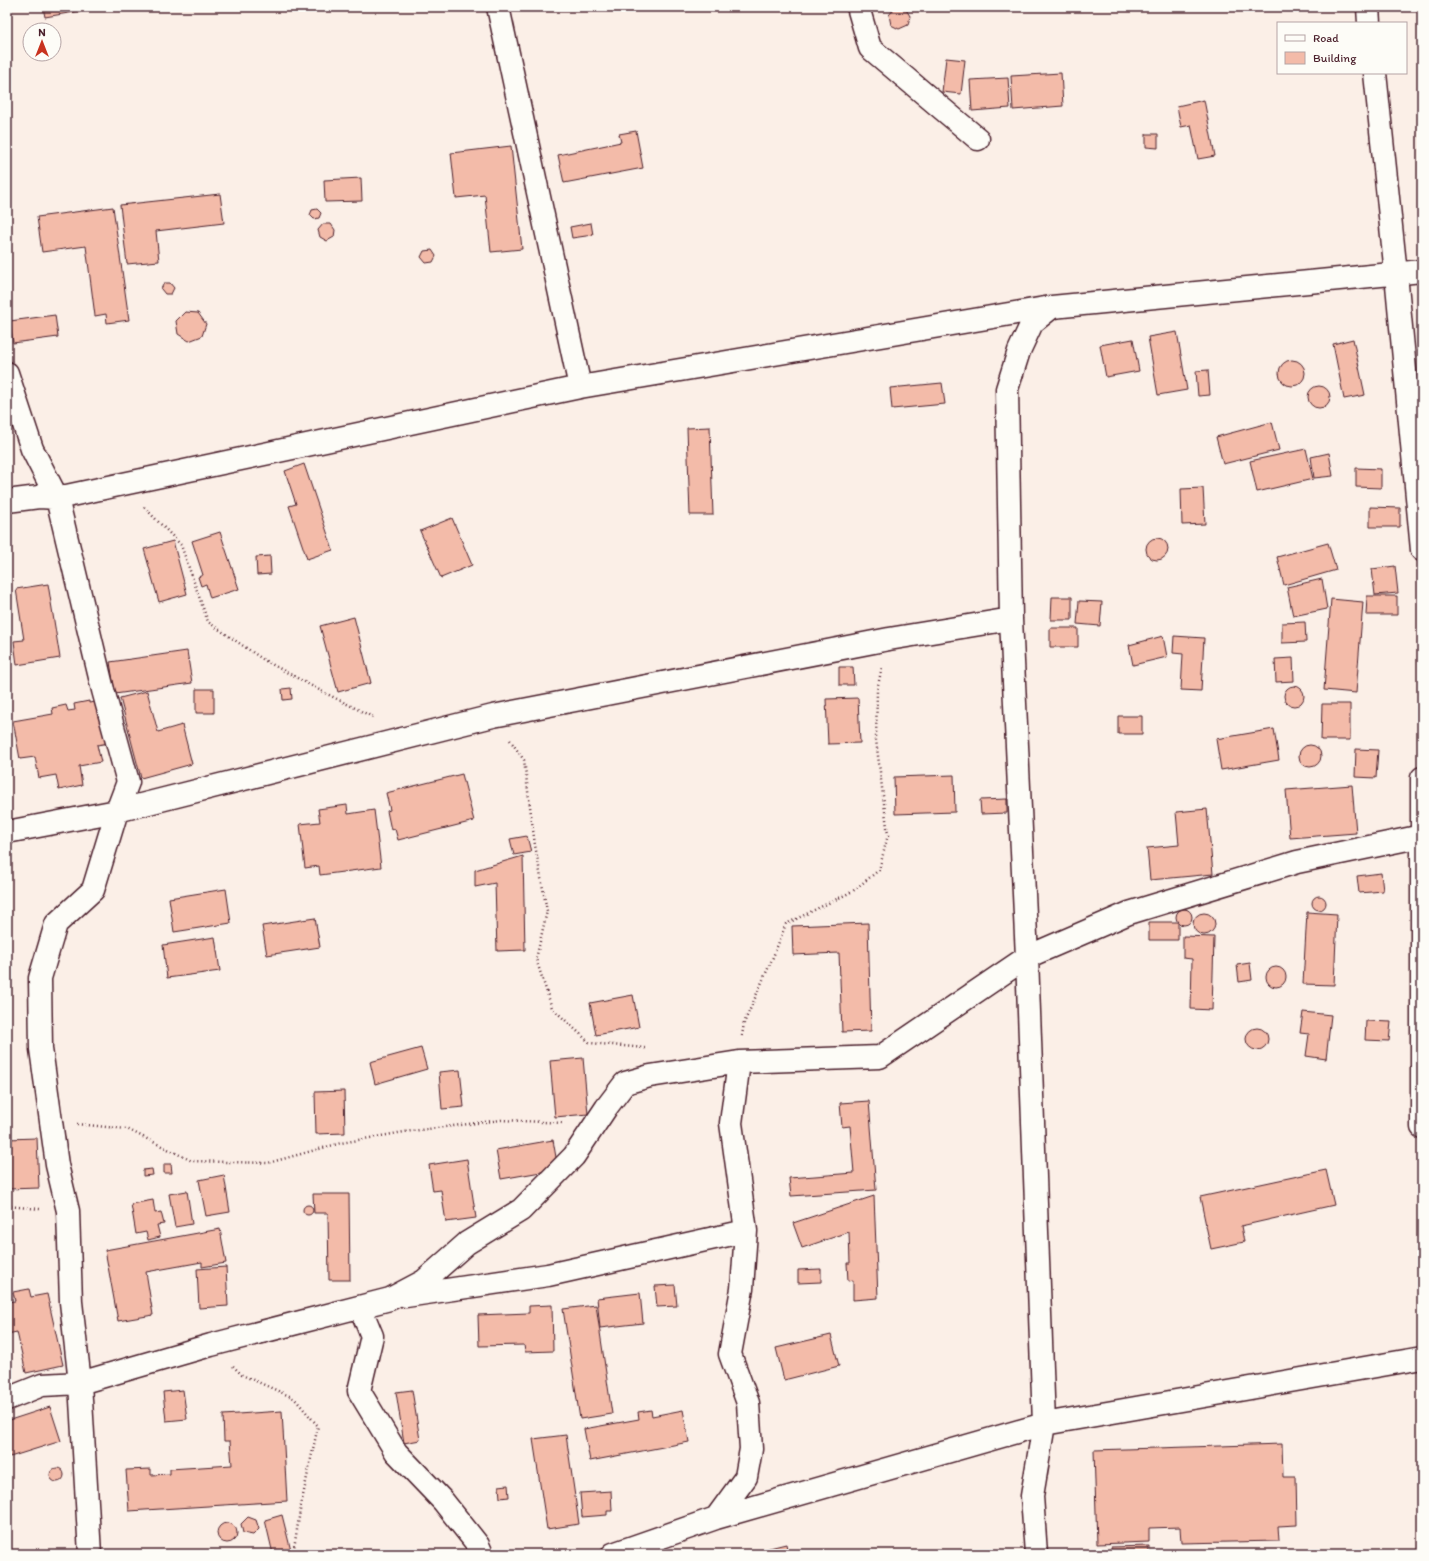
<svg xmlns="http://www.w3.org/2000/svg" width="1429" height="1561" viewBox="0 0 1429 1561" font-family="Itim,sans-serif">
<rect width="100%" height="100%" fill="#fbefe7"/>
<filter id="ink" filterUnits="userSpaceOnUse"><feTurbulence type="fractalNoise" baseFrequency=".025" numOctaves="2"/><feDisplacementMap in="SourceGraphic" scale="8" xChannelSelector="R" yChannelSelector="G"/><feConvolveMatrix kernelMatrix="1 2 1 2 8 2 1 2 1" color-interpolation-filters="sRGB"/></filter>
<g filter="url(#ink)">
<path fill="#f3bba9" stroke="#4a1f2b" d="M43 7H104L45 17Z
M895 8H905L910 16 908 25 899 29 891 25 889 15Z
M946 58 965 60 961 94 942 92Z
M1061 73 1063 106 1013 110 1011 76Z
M1008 78 1010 108 972 111 970 80Z
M1204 100 1215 156 1198 159 1191 125 1181 127 1177 106Z
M636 131 643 168 564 183 558 155 621 142 619 134Z
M1146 134H1158V148L1146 147Z
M511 146 522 249 491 252 485 195 456 198 451 153Z
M361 178 362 201 325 202 324 180Z
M220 194 224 223 156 231 159 261 127 264 120 205Z
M113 207 129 320 107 323 106 314 95 316 86 246 42 252 37 217Z
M317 209 321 213 319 218 314 219 310 215 312 210Z
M591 223 593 235 572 238 570 227Z
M323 224H331L335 230 334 237 327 241 320 237 318 230Z
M432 250 436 256 433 262 426 263 421 257 424 251Z
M164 283H170L174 288 171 294H165L161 289Z
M185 312 198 313 206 324 202 336 189 341 178 334 176 321Z
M55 315 58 337 13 343 10 321Z
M1177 332 1187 390 1158 395 1148 337Z
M1133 339 1139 371 1106 377 1100 345Z
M1353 339 1365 395 1344 399 1333 344Z
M1279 373a13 13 0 1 1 26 0a13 13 0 1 1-26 0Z
M1208 370 1210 395 1198 396 1196 371Z
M942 383 945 404 892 409 890 388Z
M1308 397a11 11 0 1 1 22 0a11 11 0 1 1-22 0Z
M1272 422 1279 450 1223 464 1216 437Z
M710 427 713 515H690L687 428Z
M1306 449 1313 479 1257 492 1250 461Z
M1329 453 1333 476 1314 478 1311 457Z
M304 464 333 550 307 559 289 506 296 504 285 471Z
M1356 468 1381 469V488L1356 487Z
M1203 488 1205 524 1182 525 1181 489Z
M1370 507 1400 508V527H1370Z
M452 518 472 565 441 578 420 531Z
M220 532 239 589 210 598 206 584 201 586 198 577 203 575 192 541Z
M1146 549a11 11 0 1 1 22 0a11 11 0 1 1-22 0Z
M173 541 187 594 159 602 144 549Z
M1328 543 1336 570 1284 585 1277 557Z
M270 556 271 574 257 575 256 557Z
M1395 566 1398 593 1375 595 1372 569Z
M1322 579 1327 609 1293 616 1287 587Z
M48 584 60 658 17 665 14 641 24 640 16 589Z
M1367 596H1397V615H1366Z
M1052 597H1072V620H1051Z
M1331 599 1363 602 1356 693 1324 690Z
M1079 601 1102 602 1100 626 1077 624Z
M354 617 371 683 338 692 320 626Z
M1305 622 1306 642 1282 643V623Z
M1050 628H1078V647H1050Z
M1163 636 1167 657 1133 665 1129 645Z
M1174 636 1204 638 1201 691 1181 690 1183 654 1173 653Z
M187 651 192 683 115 694 110 662Z
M1293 658 1294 681 1276 682 1275 659Z
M839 667H853L854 685H839Z
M1284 696a10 10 0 1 1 20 0a10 10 0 1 1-20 0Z
M291 688 292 699 283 700 282 689Z
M196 689H214V713H196Z
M147 691 158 732 182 725 192 764 141 778 120 698Z
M858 698 860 743 828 744 826 699Z
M89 701V703L101 701 109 743 97 745 101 762 79 766 82 785 59 790 56 775 39 778 35 757 20 759 13 721 53 714 52 708 66 705 68 711 75 710 74 704Z
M1322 704H1350V740H1321Z
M1118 716H1142V734H1118Z
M1274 729 1279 760 1221 770 1216 739Z
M1299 756a11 11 0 1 1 22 0a11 11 0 1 1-22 0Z
M1356 749 1378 750 1376 778 1355 777Z
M462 774 474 821 398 840 395 829 391 830 387 811 390 810 386 793Z
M954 775 955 812 895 814 894 777Z
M1352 785 1356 833 1290 838 1286 790Z
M1007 799V813L981 814 980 800Z
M347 805 348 814 374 810 381 867 320 875 319 866 305 868 300 824 320 822 318 809Z
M1207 809 1213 874 1150 880 1147 848 1179 845 1176 812Z
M527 836 531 852 514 855 510 839Z
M523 856 525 950 497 951 495 883 475 887V870Z
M1381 873 1383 891 1359 893 1357 876Z
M226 889 231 923 174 932 169 898Z
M1312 903a7 7 0 1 1 14 0a7 7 0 1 1-14 0Z
M1176 917a8 8 0 1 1 16 0a8 8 0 1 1-16 0Z
M1307 912 1337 914 1334 985 1303 984Z
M1193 924a11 11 0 1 1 22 0a11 11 0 1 1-22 0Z
M315 918 320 947 267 955 262 926Z
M1149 922H1178V940H1149Z
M868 923 871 1031 842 1032 839 953 793 955 792 926Z
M1183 936 1214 937 1212 1010 1191 1009 1192 959 1183 958Z
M215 937 220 971 167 978 163 945Z
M1250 963 1252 980 1239 982 1237 965Z
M1266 977a10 10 0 1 1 20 0a10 10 0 1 1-20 0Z
M633 995 639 1027 596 1035 590 1003Z
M1303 1012 1331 1015 1326 1059 1306 1056 1309 1034 1300 1033Z
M1366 1021 1391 1022 1389 1041 1365 1040Z
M1246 1039a11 11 0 1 1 22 0a11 11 0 1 1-22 0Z
M421 1048 427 1069 375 1084 370 1062Z
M583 1058 588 1114 555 1117 550 1061Z
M460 1070 464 1107 442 1109 439 1072Z
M344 1091 345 1133 316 1134 315 1092Z
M869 1101 876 1190 791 1196 789 1178 854 1173 850 1126 842 1127 840 1103Z
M37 1138 39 1188 8 1189 7 1139Z
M553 1140 558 1169 501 1179 496 1150Z
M467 1159 476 1218 446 1222 441 1190 433 1191 429 1165Z
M164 1164H171L172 1173H164Z
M152 1169 153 1175 143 1176V1170Z
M1326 1170 1334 1205 1241 1226 1244 1242 1211 1249 1200 1197Z
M224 1175 230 1212 206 1216 199 1180Z
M187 1191 192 1224 175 1227 169 1194Z
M313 1194H349L350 1280H329L328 1213H314Z
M874 1196 878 1298 853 1300V1280L848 1281 847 1263H850L849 1232 802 1248 793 1223Z
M153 1200 155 1213 161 1212 164 1224 157 1225 160 1237 148 1240 146 1232 136 1234 131 1204Z
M303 1210a5 5 0 1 1 10 0a5 5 0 1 1-10 0Z
M220 1229 226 1263 202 1267V1262L146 1272 153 1315 118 1321 105 1250Z
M226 1267 228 1306 199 1308 197 1269Z
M821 1269V1282L798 1283V1270Z
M675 1285 677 1306 657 1307 655 1286Z
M29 1289 31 1297 47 1294 63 1365 26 1373 17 1332 7 1334V1302L15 1301 13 1292Z
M640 1293 643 1323 600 1328 597 1298Z
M552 1305 553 1351 525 1352 524 1345 479 1346 478 1315 529 1313V1306Z
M596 1305 612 1414 580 1419 563 1309Z
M831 1335 839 1366 784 1380 776 1348Z
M183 1390 187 1419 166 1421 163 1392Z
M412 1390 420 1440 404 1443 396 1392Z
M50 1407 61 1441 10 1457 7 1448V1421Z
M651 1410 652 1416 683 1410 689 1442 590 1461 584 1429 639 1419 638 1412Z
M282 1411 287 1501 129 1511 126 1470 151 1469V1475L170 1474V1469L232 1465 230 1441H224L223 1415Z
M566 1435 579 1524 547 1529 533 1439Z
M1282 1444 1283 1477H1296L1297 1525 1278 1526 1279 1541 1181 1543 1180 1527 1149 1528V1542L1097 1544 1094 1450Z
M50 1475a7 7 0 1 1 14 0a7 7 0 1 1-14 0Z
M508 1485 509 1497 500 1498 499 1486Z
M611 1491 612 1511H607V1515L582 1517 580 1493Z
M282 1515 291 1551 281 1554H273L265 1520Z
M248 1517 256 1520 259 1529 253 1535 243 1533 241 1524Z
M217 1533a10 10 0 1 1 20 0a10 10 0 1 1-20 0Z
M786 1544 788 1554H749V1553Z
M1149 1546V1554H1111V1547Z
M1003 1551V1554H972V1552Z"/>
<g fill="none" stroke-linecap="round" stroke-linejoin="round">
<defs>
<path id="minor" d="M498 7 580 387
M858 7 870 48 978 139
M7 373 32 449 57 498 103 690 128 782 117 811 93 890 56 924 40 978 41 1049 57 1165 68 1211 71 1302 80 1383 90 1554
M7 501 39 497 57 498 580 387 1051 307
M7 832 117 811 493 716 889 639 1011 619
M406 1296 548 1275 746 1231
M360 1307 372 1336 359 1391 396 1452 443 1501 478 1545 482 1554
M7 1399 42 1385 80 1383 211 1345 390 1299 424 1281 467 1243 521 1210 574 1156 606 1108 625 1083 650 1076 739 1062 880 1057 1027 957 1129 913 1297 862 1422 836
M716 1518 746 1477 751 1449 748 1403 730 1354 742 1289 746 1231 731 1123 739 1062
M613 1554 716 1518 1044 1424 1422 1358
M1036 1554 1032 1496 1044 1424 1027 957 1011 619 1007 389 1019 351 1032 323 1052 307 1422 271"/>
<path id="tertiary" d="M1368 7 1369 23
M1375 73 1396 274 1422 550
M1422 778V1127"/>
</defs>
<use href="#minor" stroke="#4a1f2b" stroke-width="25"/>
<use href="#tertiary" stroke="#4a1f2b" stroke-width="25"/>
<path stroke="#4a1f2b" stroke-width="2.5" stroke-dasharray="1 3" stroke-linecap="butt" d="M144 507 181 545 208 622 264 660 323 692 375 718
M510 740 524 760 535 845 547 911 536 959 552 1008 590 1043 645 1048
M742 1036 744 1023 773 957 786 924 853 891 879 870 888 835 876 740 877 690 882 667
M77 1124 127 1129 192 1161 268 1163 341 1143 404 1132 501 1120 564 1123
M7 1206 40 1209
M233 1366 242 1375 294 1398 318 1426 301 1505 293 1554"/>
<use href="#minor" stroke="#fdfcf7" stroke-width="22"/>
<use href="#tertiary" stroke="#fdfcf7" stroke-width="22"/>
</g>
</g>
<rect width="1429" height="1561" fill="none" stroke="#fdfcf7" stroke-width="24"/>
<rect x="12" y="12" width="1405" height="1537" fill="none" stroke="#4a1f2b" stroke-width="1.5" filter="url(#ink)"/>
<rect x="1277" y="22" width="130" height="52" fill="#fdfcf7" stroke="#b5a4a5"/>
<rect x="1285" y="35" width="20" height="6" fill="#fdfcf7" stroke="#b5a4a5"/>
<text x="1313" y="42" font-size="12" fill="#4a1f2b">Road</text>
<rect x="1285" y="52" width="20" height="12" fill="#f3bba9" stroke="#b5a4a5"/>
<text x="1313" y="62" font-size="12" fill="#4a1f2b">Building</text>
<g transform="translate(42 42)"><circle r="19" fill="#fdfcf7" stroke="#b5a4a5"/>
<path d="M0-3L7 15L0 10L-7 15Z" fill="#c8321e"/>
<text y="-6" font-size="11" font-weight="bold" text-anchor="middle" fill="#4a1f2b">N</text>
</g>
</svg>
